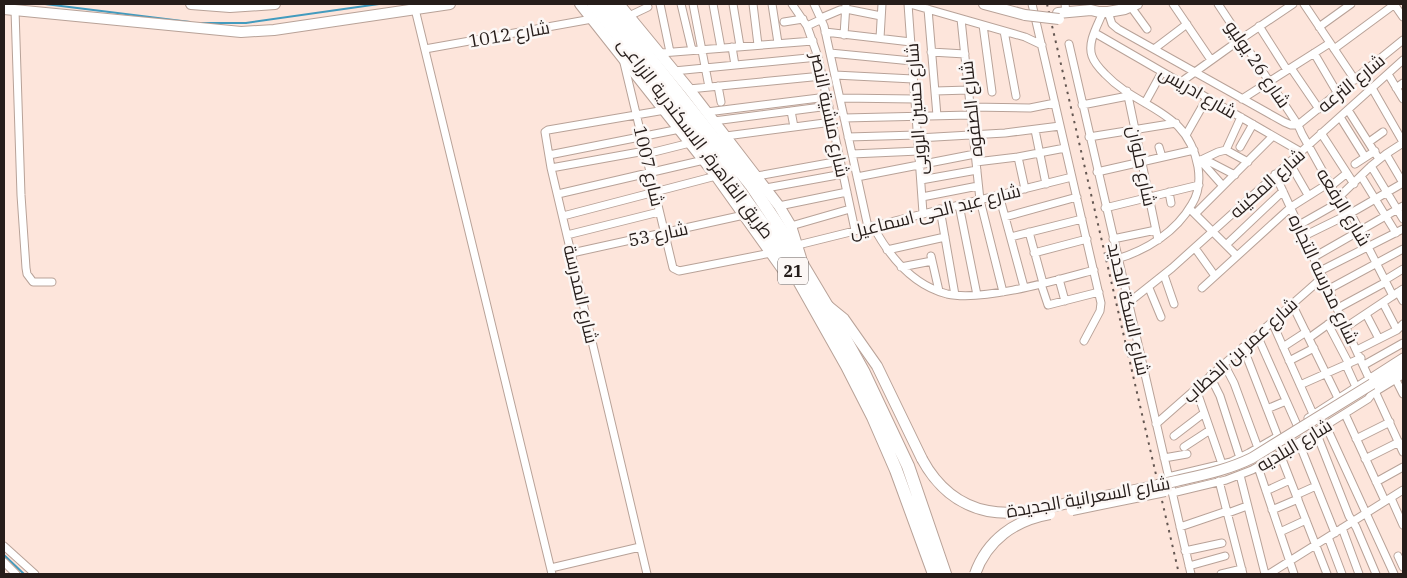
<svg xmlns="http://www.w3.org/2000/svg" width="1407" height="578" viewBox="0 0 1407 578" font-family="'IBM Plex Serif',Cairo,serif">
<rect width="100%" height="100%" fill="#fde5db"/>
<g fill="none" stroke-linecap="round" stroke-linejoin="round">
<path stroke="#439bbe" stroke-width="2" d="M45 4 190 22
M202 23H246L379 4
M4 555 24 574"/>
<defs>
<path id="street" d="M660 4 670 52
M681 4 692 50
M693 4 709 87
M713 4 721 48
M733 4 740 46
M753 4 758 45
M772 4 778 43
M792 4 807 26 818 57 855 230
M814 4 824 26 868 227
M908 4 923 213
M910 4 1025 37 1042 45
M1032 4 1101 303 1100 311 1084 341
M1065 4 1066 12
M1173 4 1211 60
M1218 4 1298 125 1302 134 1337 197 1345 202 1393 296
M1304 4 1355 80
M1394 4 1403 17
M1131 7 1147 29
M415 9 552 574
M928 9 937 116
M15 10 21 195 26 268 27 274 33 282H52
M1103 12C1098 25 1087 42 1092 56 1094 62 1100 69 1105 74 1139 110 1188 109 1198 167 1200 180 1199 193 1192 204 1176 232 1147 250 1117 259
M1108 12 1112 24 1118 29 1284 122 1291 125H1298
M629 16 648 7
M821 18 840 10 846 9 881 16
M961 19 980 200 1003 292
M784 22 803 19
M983 25 992 92
M807 26 822 19
M1259 26 1287 70
M1319 27 1351 4
M1004 31 1016 96
M825 32 911 42
M1095 33 1301 152
M844 35 846 4
M880 38 882 4
M1069 44 1191 574
M732 47 735 65
M425 49 592 19
M1154 49 1187 24
M1334 49 1395 4
M931 52 965 54
M661 53 813 41
M830 53 912 61
M1314 53 1338 94
M624 63 673 268 679 271 771 253
M1291 68 1319 109
M674 71 818 57
M1388 74 1403 99
M835 75 913 79
M1181 82 1241 39 1293 4
M718 86 721 102
M1372 88 1403 142
M1396 88 1403 83
M689 89 822 76
M935 91 969 90
M1127 91 1158 240
M840 98 915 99
M1242 99 1330 43
M1145 103 1162 72
M1082 105 1128 96
M970 107 1030 108 1055 103
M1348 110 1379 159
M791 111 794 127
M707 112 827 97
M1241 117 1226 150 1248 162
M1340 117 1365 157
M844 118 971 115
M714 121 829 106
M1298 125 1403 40
M1035 130 1046 184
M1321 133 1354 184
M1186 135 1207 98
M726 136 832 122
M848 137 917 135
M1089 137 1176 123
M918 138 1005 133 1060 126
M1369 142 1383 132
M1159 147 1162 157
M1240 147 1253 124
M646 154 690 143
M852 154 919 151
M1386 154 1403 183
M549 155 680 129
M1018 157 1025 189
M1204 159 1235 175
M1200 160 1223 186
M1201 160 1218 152 1226 150
M976 162 1018 157 1065 148
M1289 162 1308 195
M1355 164 1375 151
M1371 166 1403 219
M551 168 645 151
M1097 172 1194 150
M1275 174 1403 452
M757 176 840 161
M1361 176 1396 233
M857 177 975 154
M921 180 977 170
M1331 186 1347 173
M766 188 843 174
M1169 192 1171 203
M558 194 704 160
M999 195 1024 287
M922 197 978 186
M1338 198 1371 166 1386 154 1403 143
M959 205 977 295
M779 206 847 192
M1105 208 1199 185
M940 209 955 295
M1192 211 1237 256
M1195 214 1273 136
M563 216 716 176
M1005 217 1077 197
M1299 225 1343 200
M791 226 850 209
M873 226C889 256 912 285 947 294 983 302 1057 280 1094 270
M1029 232 1043 283
M567 235 659 212
M1304 236 1351 213 1403 183
M1011 237 1082 219
M1113 239 1156 230
M798 245 1072 177
M1226 245 1283 191
M1195 248 1215 276
M887 250 945 237
M572 253 744 215
M1034 253 1087 239
M931 256 939 291
M1314 257 1403 206
M901 267 932 261
M1320 271 1403 229
M1164 275 1174 304
M1059 279 1065 301
M1385 280 1403 269
M1041 284 1048 305 1099 292
M1149 288 1161 317
M1202 288 1291 207 1329 183
M1329 289 1403 249
M1398 292 1403 301
M1128 303 1172 268 1403 60
M1383 303 1397 330
M1292 304 1338 398
M1338 308 1386 282
M1366 314 1379 339
M1272 322 1313 414
M1328 324 1349 364
M1346 327 1403 289
M1257 335 1297 425
M1309 338 1341 315
M1243 347 1278 437
M1283 347 1306 332
M1357 350 1397 330 1403 324
M1289 361 1314 348
M1224 364 1234 383 1258 448
M1346 365 1356 387
M1364 365 1403 343
M1210 376 1220 396 1240 458
M1395 378 1403 394
M1300 385 1361 358
M1196 389 1222 464
M1267 409 1286 401
M1345 414 1385 501
M1308 418 1403 357
M1156 424 1323 277
M1326 426 1394 574
M1316 432 1349 516 1356 527 1376 574
M1174 436 1204 413
M1356 439 1390 422
M1299 443 1335 533
M1184 447 1210 430
M1280 454 1327 574
M1164 458 1187 454
M1365 459 1399 442
M1258 467 1294 574
M1240 475 1265 574
M1168 477 1231 462 1249 453 1275 438
M1219 481 1243 574
M1376 482 1403 467
M1266 491 1290 480
M1172 493 1226 480 1252 470 1280 454 1368 399 1375 390
M1296 495 1316 486
M1391 498 1403 525
M1272 510 1298 499
M1228 513 1247 506
M1180 527 1227 511
M1342 528 1359 574
M1280 532 1306 520
M1328 537 1342 574
M4 546 35 574
M1185 551 1222 543
M1398 556 1403 567
M4 562 16 574
M1189 566 1225 556
M551 568 640 547
M647 574 551 168 545 132 548 130 665 110
M1221 574 1242 569
M1269 574 1403 490"/>
<path id="secondary" d="M191 4 230 7 275 4
M580 4 716 176 783 270 789 276 798 279
M619 4 689 89 779 206 791 226 801 258
M984 4 1025 15
M4 9 241 32 274 30 450 4
M1058 13 1091 10 1099 12H1108L1125 9 1137 4
M828 306 844 319 877 366 922 459
M1372 384 1403 364
M1375 390 1403 373"/>
<path id="highway" d="M593 4 721 165 772 237 798 279 847 366 873 417 896 470 934 574
M607 4 751 185 784 234 827 306 864 373 908 466 945 574"/>
</defs>
<use href="#street" stroke="#b8a298" stroke-width="9"/>
<use href="#secondary" stroke="#b8a298" stroke-width="12"/>
<use href="#highway" stroke="#b8a298" stroke-width="14"/>
<use href="#street" stroke="#fff" stroke-width="7"/>
<use href="#secondary" stroke="#fff" stroke-width="10"/>
<use href="#highway" stroke="#fff" stroke-width="12"/>
<path stroke="#645752" stroke-width="2" stroke-dasharray="2.5 5" stroke-linecap="butt" d="M1047 4 1179 574"/>
<defs>
<path id="secondary-bridge" d="M1025 15 1059 19
M922 459C936 485 958 505 988 511 1019 517 1052 506 1082 500 1114 495 1145 488 1176 481 1202 475 1228 470 1252 458L1372 384
M1072 510 1165 491
M975 574C987 540 1015 520 1050 514"/>
</defs>
<use href="#secondary-bridge" stroke="#b8a298" stroke-width="12" stroke-linecap="butt"/>
<use href="#secondary-bridge" stroke="#fff" stroke-width="10"/>
</g>
<g text-anchor="middle" dominant-baseline="central" stroke-width="5" stroke-linejoin="round" paint-order="stroke">
<rect fill="#fcf7f5" stroke="#665e5c" stroke-width="1" x="778" y="257.5" width="30" height="27" rx="4"/>
<g font-size="16" font-weight="bold" fill="#261d1a">
<text x="793" y="271">21</text>
</g>
<g font-size="18" fill="#261d1a" stroke="#fcf7f5">
<text transform="translate(509 34) rotate(-10)">شارع 1012</text>
<text transform="translate(1258 64) rotate(56)">شارع 26 يوليو</text>
<text transform="translate(1351 83) rotate(-39)">شارع الترعه</text>
<text transform="translate(1198 92) rotate(30)">شارع ادريس</text>
<text transform="translate(916 109) rotate(-94)">شارع حسين الروبى</text>
<text transform="translate(971 109) rotate(-96)">شارع الصفوه</text>
<text transform="translate(830 115) rotate(78)">شارع منشية النصر</text>
<text transform="translate(696 138) rotate(53)">طريق القاهرة, الاسكندرية الزراعى</text>
<text transform="translate(649 166) rotate(77)">شارع 1007</text>
<text transform="translate(1142 166) rotate(78)">شارع حلوان</text>
<text transform="translate(1267 183) rotate(-42)">شارع المكينه</text>
<text transform="translate(1344 207) rotate(59)">شارع الرفعه</text>
<text transform="translate(935 211) rotate(-14)">شارع عبد الحى اسماعيل</text>
<text transform="translate(658 234) rotate(-12)">شارع 53</text>
<text transform="translate(1324 279) rotate(65)">شارع مدرسه التجاره</text>
<text transform="translate(581 294) rotate(77)">شارع المدرسة</text>
<text transform="translate(1129 309) rotate(77)">شارع السكة الحديد</text>
<text transform="translate(1240 350) rotate(-42)">شارع عمر بن الخطاب</text>
<text transform="translate(1294 445) rotate(-31)">شارع البلديه</text>
<text transform="translate(1088 497) rotate(-10)">شارع السعرانية الجديدة</text>
</g>
</g>
<rect width="1407" height="578" fill="none" stroke="#261d1a" stroke-width="10"/>
</svg>
